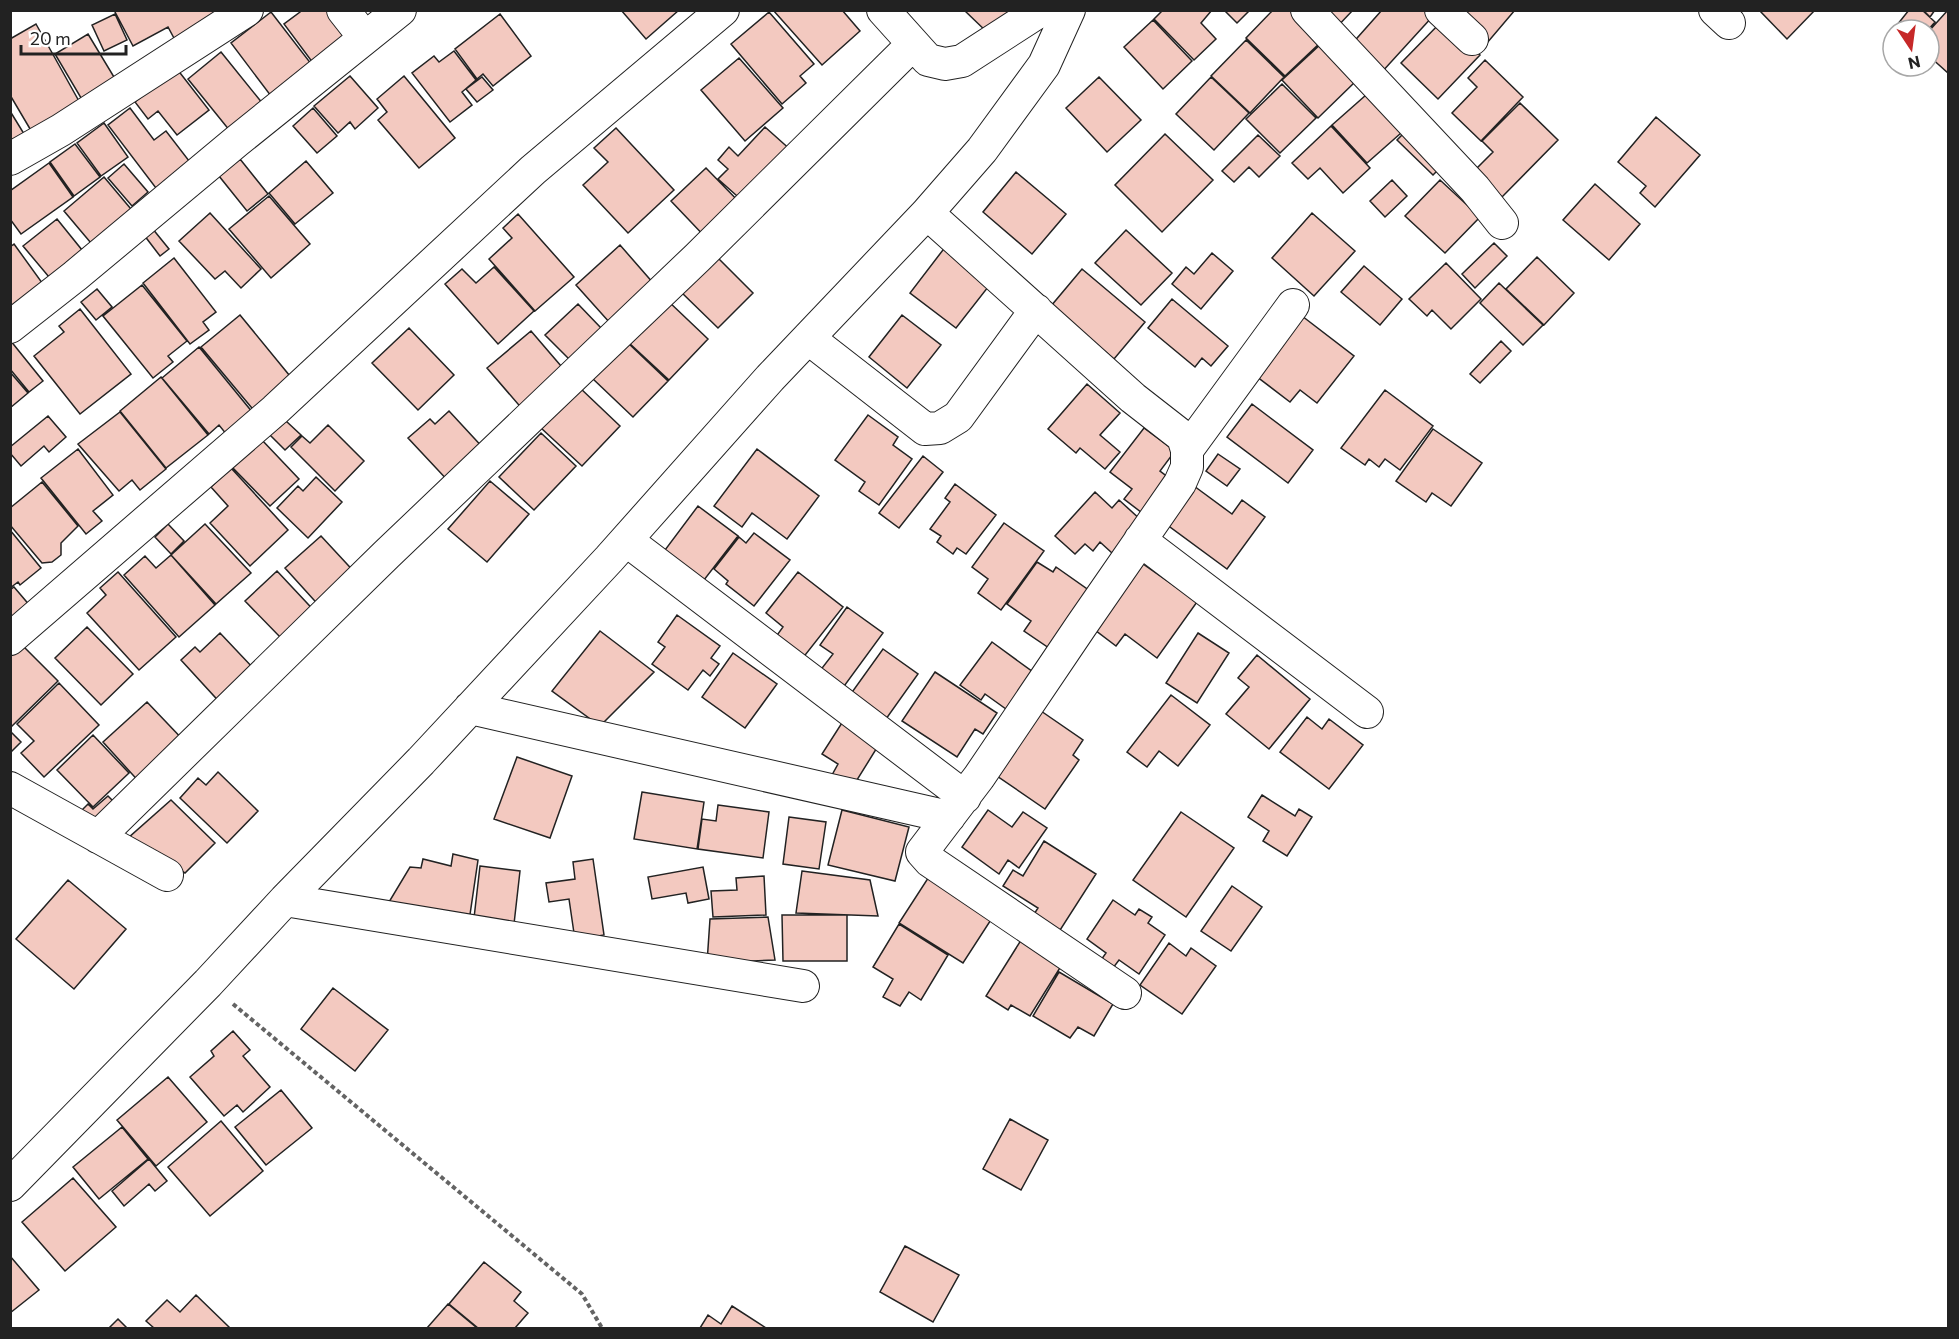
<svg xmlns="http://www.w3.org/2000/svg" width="1959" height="1339" viewBox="0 0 1959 1339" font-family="Commissioner,sans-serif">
<rect width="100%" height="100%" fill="#fff"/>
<path fill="#f3c9c0" stroke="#222" stroke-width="1.5" d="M114 10H230L175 40 168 27 133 46Z
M299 10H329L348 36 313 63 284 24 300 12Z
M621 10H679L646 39Z
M773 10H842L860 31 822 65Z
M964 10H1014L990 35Z
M1163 10H1212L1201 23 1216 39 1194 60 1154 19Z
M1224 10H1250L1237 23Z
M1273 10H1291L1321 42 1285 76 1246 38Z
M1317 10H1353L1335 29Z
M1382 10H1427L1433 16 1381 73 1350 46Z
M1469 10H1515L1487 43 1461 20Z
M1762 10H1815L1787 39 1761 12Z
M1909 10H1922L1935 22 1928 30H1893Z
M1923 10H1935L1930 17Z
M1948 10V73L1929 56V31Z
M271 12 312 65 271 96 231 43Z
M769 12 814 64 800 76 806 83 782 104 731 44Z
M115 14 127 40 104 51 92 25Z
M500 14 531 56 493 86 483 74 477 79 455 49Z
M1153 20 1192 61 1163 89 1124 47Z
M1443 20 1480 55 1438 99 1401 63Z
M36 24 80 103 36 139 10 95V39Z
M88 34 117 82 84 103 55 54Z
M1246 40 1284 77 1250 113 1211 76Z
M1322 43 1357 80 1318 118 1282 80Z
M454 51 476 80 462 92 472 105 450 122 412 73 434 56 439 62Z
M221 52 263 104 230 131 188 79Z
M739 58 783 108 745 141 701 90Z
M1485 60 1523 97 1481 141 1452 113 1477 87 1468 78Z
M177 69 209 110 177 135 158 111 148 119 135 102Z
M350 76 378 108 355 129 350 122 338 133 314 106Z
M404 76 455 138 419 168 378 120 387 112 377 99Z
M482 77 493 90 477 102 466 89Z
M1099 77 1141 120 1107 152 1066 108Z
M1211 77 1249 113 1214 150 1176 114Z
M1282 84 1316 118 1280 153 1246 119Z
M1366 95 1401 133 1367 163 1332 125Z
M1520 103 1558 140 1502 197 1475 170 1493 152 1482 141Z
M130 108 154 140 166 131 193 166 159 192 108 125Z
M313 108 337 136 317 153 293 126Z
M10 111 29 142 10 152Z
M1656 117 1700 155 1655 207 1640 193 1646 186 1618 162Z
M104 123 128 157 101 176 77 143Z
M1331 126 1370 168 1343 193 1320 168 1308 179 1292 163Z
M765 127 793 152 745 203 718 179 728 169 718 160 729 147 738 156Z
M1410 127 1446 162 1433 175 1397 140Z
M616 128 674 190 628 233 583 185 608 162 594 148Z
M1165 134 1213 180 1162 232 1115 185Z
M1258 135 1280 156 1259 177 1249 167 1234 182 1222 171Z
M75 144 100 177 74 196 50 162Z
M240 159 268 194 247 211 219 176Z
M306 161 333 193 295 224 269 193Z
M49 163 73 197 21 234 10 219V191Z
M124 164 148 192 132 206 108 178Z
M706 168 744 207 709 241 671 201Z
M1016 172 1066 214 1032 254 983 212Z
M104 177 136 215 96 249 64 211Z
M1392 180 1407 196 1385 217 1370 201Z
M1440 180 1480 217 1445 253 1405 216Z
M1595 184 1640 224 1609 260 1563 220Z
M269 196 310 244 271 278 229 229Z
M210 213 261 269 241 288 225 271 215 279 179 241Z
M1312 213 1355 251 1314 296 1272 258Z
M518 214 574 277 535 311 489 259 512 238 503 228Z
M57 219 82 250 49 277 23 246Z
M152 228 169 249 160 256 144 235Z
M1126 230 1172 273 1141 305 1095 263Z
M1494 243 1507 256 1475 288 1462 274Z
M14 244 48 291 10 317V247Z
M620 245 654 284 610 323 576 285Z
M946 246 992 282 956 328 910 293Z
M1212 253 1233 271 1201 309 1172 284 1186 267 1194 274Z
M715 255 753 293 718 328 680 291Z
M1537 257 1574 293 1544 325 1506 289Z
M174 258 216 312 203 322 209 330 190 344 143 283Z
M1446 263 1481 299 1451 329 1432 310 1427 316 1409 299Z
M1364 266 1402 299 1380 325 1341 292Z
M494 267 534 311 498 344 445 284 462 269 476 283Z
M1082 269 1145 322 1114 359 1051 306Z
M1499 283 1543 325 1523 345 1480 303Z
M142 285 187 341 168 356 173 362 153 378 103 316Z
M97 289 112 307 96 320 81 302Z
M1172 299 1228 346 1211 366 1202 358 1195 367 1148 328Z
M667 300 708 339 669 380 628 342Z
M578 304 601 328 569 359 545 335Z
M80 309 131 374 80 414 34 356 64 332 59 326Z
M240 315 294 381 256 413 201 347Z
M902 315 941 345 907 388 869 357Z
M1302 316 1354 356 1317 403 1300 390 1290 402 1256 376Z
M409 328 454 375 418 410 372 363Z
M531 331 567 373 524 411 487 368Z
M10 340 43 381 29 392 10 369Z
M1501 341 1511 351 1480 383 1470 374Z
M627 342 668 381 633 417 592 378Z
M199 347 253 413 227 435 219 425 209 434 162 378Z
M10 372 28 393 10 408Z
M161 377 208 435 166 468 120 411Z
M1087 384 1120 413 1100 435 1120 452 1105 469 1080 448 1076 453 1048 429Z
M579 387 620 426 582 466 541 428Z
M1385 390 1433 426 1400 470 1385 459 1379 467 1369 459 1365 465 1341 448Z
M1252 404 1313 450 1288 483 1227 437Z
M449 411 486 451 451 484 408 438 430 419 435 424Z
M120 412 166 469 140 490 132 480 119 491 78 444Z
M868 415 898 437 893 445 912 459 879 505 859 491 865 482 835 460Z
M48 416 66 437 49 452 44 446 21 466 10 453V447Z
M286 421 301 435 285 450 270 435Z
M328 425 364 461 335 491 291 447 302 436 310 443Z
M1144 428 1175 451 1160 471 1173 481 1146 516 1124 499 1132 489 1110 472Z
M1433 429 1482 463 1451 506 1432 493 1426 502 1396 481Z
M541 433 576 466 534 510 499 477Z
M261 439 299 479 270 506 231 466Z
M78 449 113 495 93 511 102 521 86 534 41 478Z
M757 449 819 496 787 539 752 513 742 527 714 506Z
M1218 454 1240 469 1227 486 1206 471Z
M923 456 943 472 899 528 879 513Z
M231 468 288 530 250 566 210 523 228 506 211 487Z
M316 477 342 502 308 538 277 508 298 486 303 491Z
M490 481 529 514 487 562 448 529Z
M42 482 78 526 61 543V555L52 562 42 563 10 525V508Z
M955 484 996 515 966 554 957 548 953 554 937 542 941 536 930 529 950 502 945 498Z
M1194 486 1232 514 1242 500 1265 517 1227 569 1166 524Z
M1095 492 1112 508 1119 500 1142 521 1112 553 1100 542 1093 551 1085 544 1075 554 1055 536Z
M698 506 738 536 704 580 665 550Z
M1004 523 1044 551 1001 610 978 593 988 579 972 567Z
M168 524 184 541 171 554 155 537Z
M205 524 251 573 216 604 171 555Z
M10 530 41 568 20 585 18 582 10 588Z
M754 533 790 560 754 606 726 584 728 581 714 569 739 537 746 543Z
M321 536 359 577 323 610 285 568Z
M171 555 215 605 179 637 124 575 145 556 156 568Z
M1037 562 1053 572 1056 567 1090 591 1049 648 1024 631 1031 621 1007 604Z
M1143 564 1197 602 1157 658 1125 634 1116 646 1095 630Z
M277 571 321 618 303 634 293 624 280 637 245 601Z
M118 572 176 637 139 670 87 613 106 595 100 588Z
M798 572 843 607 802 659 775 638 783 627 766 613Z
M14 587 31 607 14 620 10 616V590Z
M847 607 883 633 842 689 819 672 833 654 820 645Z
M677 615 720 646 711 658 719 664 710 676 703 670 688 690 652 664 665 647 658 642Z
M87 627 133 674 101 705 55 658Z
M600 631 654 672 600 726 552 691Z
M220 633 255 670 225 708 181 660 195 647 200 652Z
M1198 633 1229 653 1197 703 1166 683Z
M19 642 58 681 11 727 10 649Z
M992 642 1033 672 1006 709 985 694 981 700 960 685Z
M883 649 918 674 886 719 850 695Z
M733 653 777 684 745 728 702 697Z
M1257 655 1310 699 1269 749 1226 714 1249 687 1238 678Z
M935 672 997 713 983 734 975 729 957 757 902 721Z
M59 683 99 725 44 777 21 753 34 741 17 724Z
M1171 695 1210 725 1178 766 1159 751 1147 767 1127 752Z
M147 702 187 744 142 785 103 742Z
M1041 711 1083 740 1073 755 1079 760 1045 809 997 776Z
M847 715 883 738 852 788 832 775 838 764 822 754Z
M1307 717 1322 729 1329 719 1363 745 1329 789 1280 752Z
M10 731 21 742 10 753Z
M93 735 129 773 93 807 57 770Z
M517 757 572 776 550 838 494 819Z
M218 772 258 811 227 843 180 798 198 778 206 785Z
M642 792 704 802 697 849 634 839Z
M1262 795 1295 816 1299 809 1312 817 1287 856 1263 841 1269 831 1248 817Z
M108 796 118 806 92 830 78 814 88 804 93 809Z
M171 800 215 843 185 873 127 839Z
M718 805 769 812 763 858 698 849 702 819 716 821Z
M842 810 909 827 895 881 828 865Z
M988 810 1012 827 1023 812 1047 828 1019 868 1008 860 999 874 962 847Z
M1181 812 1234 848 1186 917 1133 880Z
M789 817 826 822 819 869 783 864Z
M1044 841 1096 874 1055 938 1029 922 1038 908 1003 886 1013 870 1023 876Z
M453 854 478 860 468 928 383 912 410 867 421 868 423 859 451 866Z
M593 859 604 935 575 940 569 899 549 902 546 883 575 879 573 862Z
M480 866 520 871 514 924 474 918Z
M703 867 709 899 688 903 686 893 652 899 648 877Z
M802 871 870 880 878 916 796 913Z
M932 872 996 912 963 963 899 923Z
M764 876 766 915 713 917 711 891 737 890 736 878Z
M68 880 126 929 74 989 16 939Z
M1232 886 1262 907 1231 951 1201 931Z
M1113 900 1135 915 1139 909 1152 917 1148 923 1165 935 1139 974 1119 960 1113 968 1101 960 1106 953 1087 939Z
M782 915H847V961H783Z
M768 917 775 960 707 963 710 919Z
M899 924 948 955 921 1000 909 992 900 1006 883 997 893 979 873 967Z
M1023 937 1063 963 1030 1016 1011 1005 1008 1010 986 996Z
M1169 943 1186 956 1191 948 1216 966 1182 1014 1140 985Z
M1059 972 1113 1004 1094 1036 1078 1027 1070 1038 1033 1016Z
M333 988 388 1030 355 1071 301 1029Z
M233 1031 250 1050 243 1056 270 1087 243 1112 237 1105 224 1116 190 1077 214 1056 211 1051Z
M168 1077 207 1122 156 1166 117 1120Z
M281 1090 312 1128 266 1165 235 1127Z
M1010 1119 1048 1140 1021 1190 983 1169Z
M221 1121 263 1171 210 1216 168 1167Z
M122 1127 148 1159 99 1199 73 1167Z
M149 1159 167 1181 155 1191 149 1184 124 1206 112 1191Z
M73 1178 116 1227 65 1271 22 1222Z
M905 1246 959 1275 933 1322 880 1292Z
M10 1256 39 1290 10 1313Z
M484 1262 521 1292 514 1301 528 1313 515 1328H478L449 1304Z
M196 1295 230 1328H154L146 1321 167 1300 180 1312Z
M448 1304 477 1328H427Z
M732 1306 766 1328H700L708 1315 721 1324Z
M118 1319 127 1328H109Z"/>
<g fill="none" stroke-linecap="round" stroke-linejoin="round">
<defs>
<path id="minor" d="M343 10 365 38
M883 10 928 60 945 64 962 61 1041 10
M1069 10 1044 65 982 150 927 213 1133 398 1183 437 1187 450V467L1180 483 1081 626 979 777 922 852 930 861 1125 993
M1307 10 1475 189 1502 223
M1441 10 1472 39
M1715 10 1729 23
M10 159 61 130 247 10
M10 327 75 276 237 141 400 10
M808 338 925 429 940 428 958 417 1036 310
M1187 450 1293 305
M626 540 965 797
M1140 540 1367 712
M10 639 275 410 533 170 723 10
M470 708 949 817
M10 788 167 875
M98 837 387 554 697 258 913 44
M285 900 803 986
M10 1185 208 983 285 900 421 761 609 559 770 378 927 213"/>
</defs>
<use href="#minor" stroke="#222" stroke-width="34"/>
<path stroke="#646464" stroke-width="4" stroke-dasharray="4.5 3" stroke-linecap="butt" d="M233 1004 582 1294 602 1328"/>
<use href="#minor" stroke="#fff" stroke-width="32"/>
</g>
<rect width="1959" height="1339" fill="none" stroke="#222222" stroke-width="24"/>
<g transform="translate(1911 48) rotate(167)"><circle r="28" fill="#ffffff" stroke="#a7a7a7" stroke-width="1.5"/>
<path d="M0-4.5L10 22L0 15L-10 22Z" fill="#c62828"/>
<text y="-9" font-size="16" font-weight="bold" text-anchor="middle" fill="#222222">N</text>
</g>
<path d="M21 45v9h105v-9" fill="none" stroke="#222222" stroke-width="3"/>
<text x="30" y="45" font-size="18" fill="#222222" stroke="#ffffff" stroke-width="4.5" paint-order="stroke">20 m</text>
</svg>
